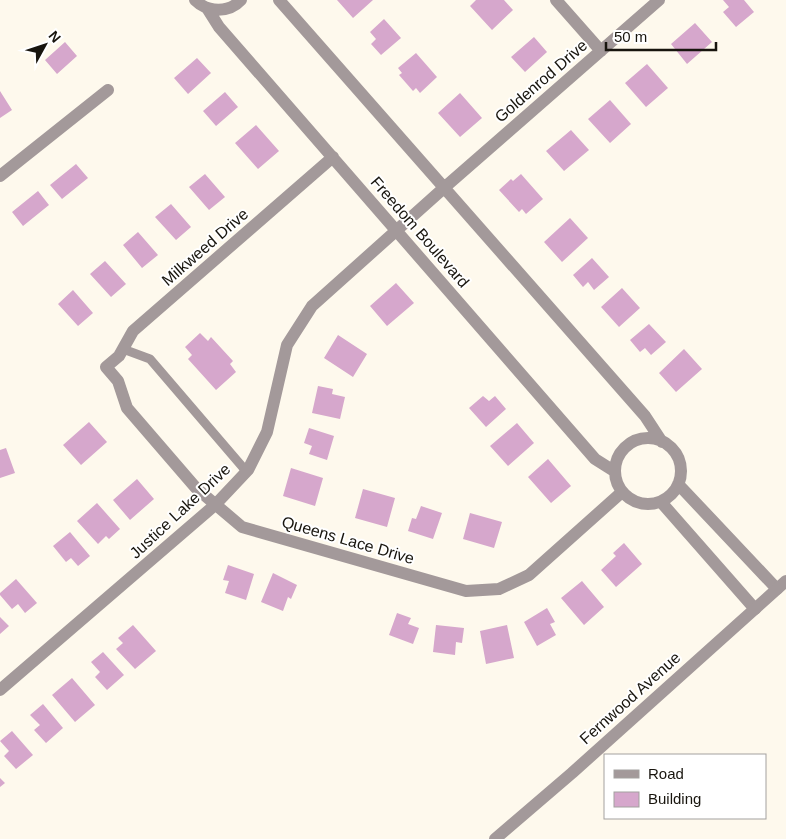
<svg xmlns="http://www.w3.org/2000/svg" width="786" height="839" viewBox="0 0 786 839" font-family="Helvetica,sans-serif">
<rect width="100%" height="100%" fill="#fef9ed"/>
<path fill="#d6a7cc" d="M337 0H373L353 18Z
M476 0H504L513 10 492 30 470 6Z
M723 0H744L754 12 736 27 723 12 729 7Z
M384 19 401 38 381 55 371 44 376 39 370 32Z
M695 23 712 42 687 64 671 44Z
M534 37 547 52 525 72 511 57Z
M65 42 77 56 57 74 45 60Z
M416 53 437 77 420 93 416 88 413 91 399 75 402 73 398 68Z
M197 58 211 73 188 94 174 78Z
M647 64 668 88 646 107 625 83Z
M0 91 12 110 0 118Z
M225 92 238 107 216 126 203 111Z
M460 93 482 118 460 137 438 113Z
M610 100 631 124 610 143 588 119Z
M256 125 279 151 258 169 235 143Z
M571 130 589 150 564 171 546 151Z
M76 164 88 178 62 199 50 185Z
M205 174 225 197 209 210 189 187Z
M521 174 543 199 526 214 522 209 519 212 499 190 511 179 513 181Z
M38 191 49 205 23 226 12 212Z
M171 204 191 227 176 240 155 217Z
M570 218 588 238 562 262 544 242Z
M138 232 158 255 142 268 123 245Z
M592 258 609 277 594 290 588 282 583 287 573 275Z
M105 261 126 284 111 297 90 274Z
M396 283 414 303 387 326 370 306Z
M622 288 640 308 619 327 601 307Z
M73 290 93 313 78 326 58 304Z
M649 324 666 342 651 355 645 348 640 352 630 340Z
M200 333 208 341 211 337 233 361 230 364 236 372 216 390 188 359 192 355 185 347Z
M338 335 367 354 353 377 324 358Z
M684 349 702 369 676 392 659 373Z
M318 386 333 389 332 394 345 397 340 419 312 413Z
M483 396 489 401 495 396 506 409 486 427 469 408Z
M89 422 107 442 81 465 63 445Z
M517 423 534 443 508 466 490 446Z
M309 428 334 436 327 460 309 454 312 446 304 443Z
M6 448 15 473 0 478V450Z
M548 459 571 486 551 503 528 477Z
M291 468 323 478 315 506 283 496Z
M137 479 154 499 130 520 113 500Z
M363 489 395 498 387 527 355 518Z
M97 503 120 529 109 539 106 536 98 544 77 521Z
M421 506 442 513 433 539 408 531 412 518 416 519Z
M470 513 502 522 494 548 463 539Z
M70 532 90 556 78 566 71 558 66 562 53 546Z
M624 543 642 564 616 587 601 570 616 556 613 553Z
M228 565 254 574 246 600 225 593 229 581 223 580Z
M273 573 297 585 291 599 288 597 283 611 261 602Z
M16 579 37 603 25 613 18 604 12 609 0 595V593Z
M582 581 604 607 584 625 561 598Z
M547 608 555 622 550 624 556 635 537 646 524 622Z
M397 613 411 618 408 624 419 628 413 644 389 635Z
M0 617 9 626 0 634Z
M133 625 156 651 135 669 116 649 123 643 118 638Z
M436 625 464 628 462 643 456 642 455 655 433 652Z
M507 625 514 658 486 664 480 631Z
M103 652 124 675 107 690 95 677 100 672 91 662Z
M72 678 95 705 75 722 52 695Z
M43 704 63 728 46 743 34 730 40 725 30 715Z
M12 731 33 755 16 769 4 756 9 751 0 741Z
M0 778 5 783 0 787Z"/>
<g fill="none" stroke-linecap="round" stroke-linejoin="round">
<path stroke="#a3999a" stroke-width="9" d="M123 349 150 359 246 471"/>
<path stroke="#a3999a" stroke-width="12" d="M195 0C208 13 229 13 241 0
M279 0 645 416 662 442
M556 0 601 51
M207 8 219 27 595 459 614 471
M333 157 133 331 119 356 106 367 118 381 127 408 196 488 242 527 466 591 499 589 529 575 622 492
M0 176 108 90
M615 471a33 33 0 1 1 66 0a33 33 0 1 1-66 0Z
M678 484 777 589
M661 502 755 609
M0 690 215 505 248 470 267 432 287 345 312 306 445 187 659 0"/>
<path stroke="#a3999a" stroke-width="12" d="M495 839 572 773 786 581"/>
</g>
<g text-anchor="middle" dominant-baseline="central" stroke-width="4" stroke-linejoin="round" paint-order="stroke">
<g font-size="16" fill="#18150e" stroke="#fff">
<text transform="translate(541 81) rotate(-41)">Goldenrod Drive</text>
<text transform="translate(420 232) rotate(49)">Freedom Boulevard</text>
<text transform="translate(205 247) rotate(-41)">Milkweed Drive</text>
<text transform="translate(180 511) rotate(-43)">Justice Lake Drive</text>
<text transform="translate(348 540) rotate(16)">Queens Lace Drive</text>
<text transform="translate(630 698) rotate(-42)">Fernwood Avenue</text>
</g>
</g>
<rect x="604" y="754" width="162" height="65" fill="#ffffff" stroke="#a3a19f"/>
<rect x="614" y="770" width="25" height="8" fill="#a3999a" stroke="#a3a19f"/>
<text x="648" y="779" font-size="15" fill="#18150e">Road</text>
<rect x="614" y="792" width="25" height="15" fill="#d6a7cc" stroke="#a3a19f"/>
<text x="648" y="804" font-size="15" fill="#18150e">Building</text>
<g transform="translate(45 45) rotate(50)" stroke="#ffffff" stroke-width="4" paint-order="stroke">
<path d="M0-4L9 19L0 12L-9 19Z" fill="#18150e"/>
<text y="-8" font-size="14" font-weight="bold" text-anchor="middle" fill="#18150e">N</text>
</g>
<path d="M606 42v8h110v-8" fill="none" stroke="#18150e" stroke-width="2.5"/>
<text x="614" y="42" font-size="15" fill="#18150e" stroke="#ffffff" stroke-width="4" paint-order="stroke">50 m</text>
</svg>
